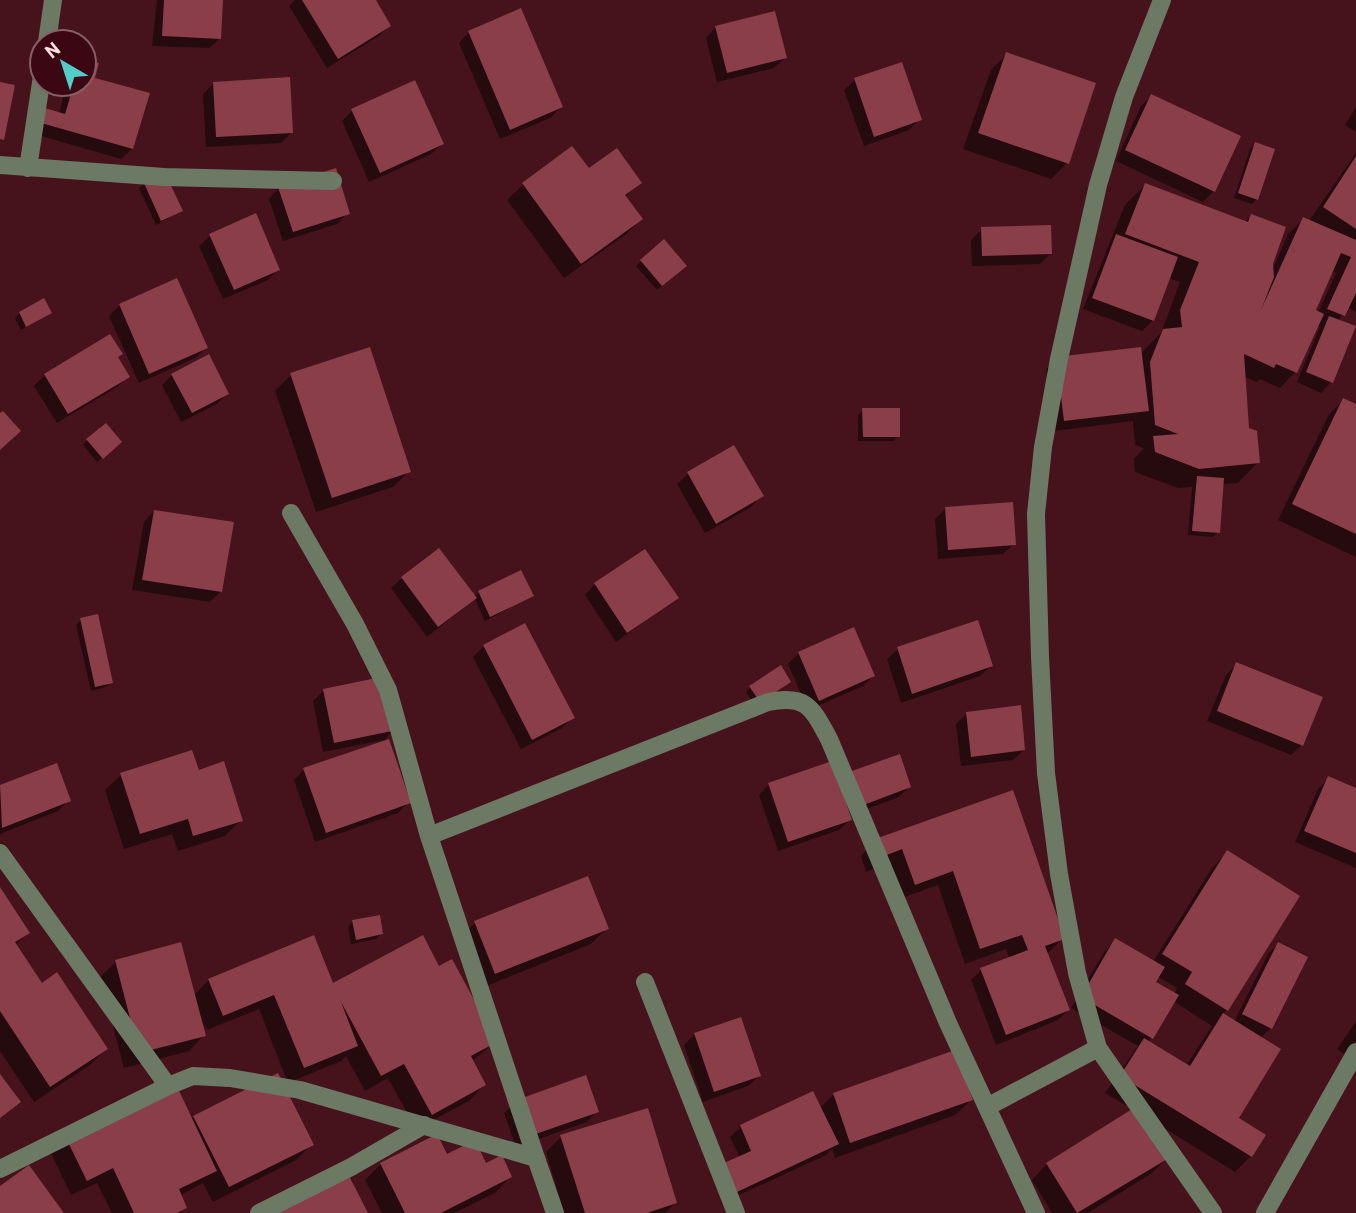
<svg xmlns="http://www.w3.org/2000/svg" width="1356" height="1213" viewBox="0 0 1356 1213" font-family="Barlow,sans-serif">
<rect width="100%" height="100%" fill="#46131c"/>
<path fill="#0007" fill-rule="evenodd" d="M157 0H221L220 38 209 48 152 46Z
M295 0H374L389 26 379 36 327 68 289 6Z
M716 27 785 58 774 68 717 82 706 38Z
M469 32 561 107 550 118 500 139 459 43Z
M1007 54 1067 163 1051 179 963 149 991 70Z
M84 61 132 149 121 159 31 133 35 121 59 114 66 84H84Z
M901 64 920 119 909 130 864 146 844 90 855 80Z
M213 84 292 132 281 143 206 147 203 94Z
M1152 96 1214 191 1203 202 1116 161 1141 106Z
M1356 107V132L1345 125Z
M352 111 442 144 431 154 369 182 342 121Z
M1255 144 1257 199 1252 204 1234 198 1250 149Z
M572 149 589 171 639 183 625 197 641 219 625 235 564 278 507 200 523 185Z
M1356 153V312L1347 307 1338 321 1331 382 1321 393 1297 382 1320 327 1316 326 1295 372 1280 388 1260 379 1257 382 1243 376 1247 429 1258 462 1238 483 1222 484 1218 532 1213 537 1188 535 1192 487 1178 488 1135 472 1134 459 1144 448 1135 445 1133 421 1054 431 1046 369 1057 359 1140 354 1161 333 1180 282 1169 278 1153 320 1142 331 1083 309 1125 205 1145 185 1244 223 1251 216 1271 273 1288 234 1304 219 1309 221ZM1331 271 1336 273 1318 313 1313 311Z
M144 183 181 211 156 225 139 188Z
M279 188 348 213 337 224 283 241 269 199Z
M982 229 1051 253 1040 264 972 266 971 240Z
M210 236 278 270 268 280 223 299 199 246Z
M663 241 680 270 657 290 636 266Z
M120 305 206 348 195 358 139 383 109 316Z
M50 312 21 330 15 318 20 313Z
M110 336 116 358 128 377 117 387 57 423 34 386 45 375Z
M172 375 227 393 217 404 181 422 162 385Z
M291 375 409 471 393 487 316 512 275 391Z
M1343 400 1356 406V557L1278 520 1328 416Z
M863 410 898 436 893 441H858V415Z
M87 440 115 447 97 462 83 445Z
M734 447 761 496 751 507 705 533 677 484 688 474Z
M946 508 1014 544 1003 554 938 559 935 519Z
M154 511 221 591 210 602 132 590 144 522Z
M402 578 474 597 479 592 531 596 485 621 475 599 427 637 391 588Z
M595 584 676 598 616 642 585 595Z
M81 620 111 682 106 687 91 691 76 625Z
M524 625 572 718 562 728 521 749 473 657 484 646Z
M898 649 991 666 980 676 901 703 887 659Z
M799 653 873 676 863 686 808 710 788 664Z
M1237 664 1302 745 1291 755 1207 721 1226 675Z
M789 682 755 706 746 692 750 688Z
M324 690 395 729 384 740 323 752 313 701Z
M967 713 1024 750 1013 760 961 766 956 724Z
M56 765 69 800 58 811 0 834V787Z
M304 770 409 802 398 813 315 842 294 780Z
M198 772 241 820 225 836 178 851 172 834 124 849 105 790 121 775Z
M1329 778 1356 790V868L1295 842 1318 789Z
M769 784 838 785 909 787 899 797 848 816 850 820 839 830 778 851 759 795Z
M1012 792 1063 938 1047 954 1068 1010 1058 1020 996 1045 971 980 981 970 1010 960 1006 949 965 964 938 885 899 899 887 864 866 872 861 856 876 840Z
M1228 852 1227 1010 1221 1015 1234 1022 1268 954 1278 944 1271 1028 1260 1038 1237 1119 1251 1156 1235 1172 1140 1113 1167 1158 1152 1173 1088 1213H1052L1032 1180 1047 1164 1134 1110 1105 1093 1138 1046 1071 1008 1105 951 1116 940 1153 962 1212 868ZM1157 976 1177 988 1174 994 1154 982ZM1173 1001 1212 1026 1186 1066 1148 1042Z
M0 891 28 933 15 945 42 985 106 1049 90 1065 34 1102 0 1051Z
M352 922 381 934 376 939 351 944 348 927Z
M475 923 607 928 591 944 479 989 459 938Z
M116 962 194 995 209 980 332 985 438 968 495 1042 472 1061 484 1085 469 1101 416 1129 388 1078 365 1091 346 1056 341 1061 288 1083 259 1009 207 1030 200 1019 204 1035 189 1051 124 1068 100 977Z
M1356 1021V1062L1337 1049Z
M695 1034 759 1076 748 1086 703 1102 684 1045Z
M834 1094 971 1100 955 1115 835 1158 832 1149 826 1155 726 1201 740 1158 730 1137 741 1127 820 1108Z
M515 1103 597 1111 587 1122 516 1147 504 1113Z
M194 1117 312 1144 296 1160 213 1202 203 1183 179 1196 185 1208 180 1213H112L97 1183 71 1195 48 1147Z
M561 1137 675 1203 665 1213H564L546 1152Z
M446 1157 486 1165 510 1177 495 1193 454 1213H382L365 1180 381 1164Z"/>
<path fill="#8a3e49" d="M164 0H223L221 39 162 36Z
M302 0H376L391 26 338 59Z
M521 8 563 107 510 130 468 31Z
M775 11 787 58 727 73 715 26Z
M1006 52 1096 83 1069 164 978 133Z
M84 59 99 63 95 78 150 93 133 149 41 123 45 108 65 114 74 84H84Z
M902 62 922 120 874 137 854 78Z
M290 77 293 133 216 137 213 82Z
M415 80 444 144 380 173 351 109Z
M0 82 15 85 4 140 0 139Z
M1151 94 1241 136 1215 192 1125 150Z
M1255 142 1275 149 1258 200 1238 193Z
M572 146 589 168 617 148 642 183 625 195 643 219 581 264 522 183Z
M1356 156V229L1323 207Z
M336 168 350 214 293 232 278 187Z
M164 171 183 211 161 221 143 181Z
M1145 183 1248 222 1251 214 1286 227 1273 264 1274 277 1261 310 1303 217 1356 240V293L1345 316 1327 309 1351 257 1341 253 1316 310 1324 314 1297 373 1276 364 1274 368 1244 354 1249 428 1257 431 1260 463 1199 469 1155 452 1153 436 1178 434 1155 425 1150 362 1163 329 1182 327 1180 310 1199 262 1125 234Z
M256 213 280 270 234 290 209 234Z
M1051 225 1052 254 982 256 981 227Z
M1116 234 1178 257 1154 321 1092 298Z
M664 239 687 266 662 286 640 260Z
M177 278 208 348 149 374 119 304Z
M44 298 52 313 26 327 19 312Z
M1329 316 1356 326 1333 383 1306 372Z
M110 334 123 354 118 357 130 377 68 414 44 374Z
M370 347 411 472 332 498 290 373Z
M1141 347 1149 411 1064 421 1056 357Z
M209 354 229 394 192 413 171 374Z
M1343 398 1356 404V534L1292 504Z
M862 408H900V437H863Z
M3 411 21 431 0 450V413Z
M106 423 122 442 103 459 86 439Z
M734 445 764 496 716 524 687 472Z
M1197 476 1224 478 1220 533 1192 531Z
M1013 502 1016 545 948 550 945 507Z
M154 510 234 522 222 592 142 580Z
M439 548 477 598 438 627 401 577Z
M645 549 679 598 627 633 594 583Z
M521 570 534 596 490 617 478 591Z
M98 614 113 683 95 687 80 618Z
M978 620 993 666 912 694 897 647Z
M525 623 575 718 532 740 483 645Z
M854 627 875 676 819 701 798 652Z
M1236 662 1323 697 1303 746 1217 711Z
M781 665 791 682 760 702 749 686Z
M386 676 397 730 334 743 323 689Z
M1021 705 1025 750 971 757 966 712Z
M389 739 411 803 326 833 303 768Z
M192 750 199 770 224 761 243 821 193 836 188 819 140 834 120 773Z
M900 754 911 787 861 806 849 772Z
M832 761 852 820 788 842 768 783Z
M57 763 71 801 2 828 0 785Z
M1328 776 1356 788V853L1304 831Z
M1013 790 1065 939 1045 946 1070 1010 1006 1035 980 968 1028 950 1022 935 980 949 953 871 915 885 902 849 882 857 875 839Z
M1227 850 1300 896 1228 1011 1185 984 1192 972 1162 954Z
M588 876 609 929 495 974 474 921Z
M0 887 30 933 15 942 42 983 57 972 108 1049 50 1087 0 1011Z
M380 915 383 934 356 940 352 920Z
M314 935 333 983 423 935 439 966 452 959 497 1042 471 1056 486 1085 432 1115 404 1064 381 1076 341 1002 358 1046 304 1068 274 995 223 1016 208 979Z
M1115 938 1165 967 1156 982 1179 995 1153 1039 1081 997Z
M181 942 206 1036 139 1053 115 960Z
M1278 942 1308 957 1272 1029 1242 1014Z
M1223 1013 1281 1049 1239 1118 1266 1135 1252 1157 1120 1076 1144 1038 1190 1066Z
M741 1017 761 1076 714 1092 694 1033Z
M955 1050 973 1100 850 1143 833 1093Z
M278 1073 314 1145 229 1187 193 1116Z
M0 1074 21 1102 0 1118Z
M586 1075 599 1112 527 1137 514 1101Z
M173 1078 217 1171 179 1189 187 1208 177 1213H134L113 1168 87 1181 62 1130Z
M813 1091 839 1144 737 1192 724 1163 751 1151 740 1125Z
M1137 1106 1169 1158 1077 1213 1046 1163Z
M648 1108 677 1203 647 1213H585L560 1135Z
M437 1134 447 1154 475 1140 486 1163 502 1155 512 1177 441 1213H405L380 1163Z
M29 1165 64 1213H0V1186Z
M348 1174 368 1213H275Z"/>
<g fill="none" stroke-linecap="round" stroke-linejoin="round">
<path stroke="#6c7964" stroke-width="18" d="M1162 0 1124 97 1098 185 1059 359 1043 447 1036 514 1040 657 1046 773 1059 874 1077 973 1098 1048 1213 1213
M47 42 53 0
M0 165 164 177 333 181
M28 168 42 76
M291 513 355 624 388 690 429 836 536 1158
M429 836 768 702C807 694 812 708 829 739L948 1023 1036 1213
M0 853 168 1086 0 1169
M645 982 736 1213
M168 1086 193 1076 230 1078 300 1090 536 1158 555 1213
M987 1107 1098 1048
M259 1213 351 1167 424 1125
M1265 1213 1356 1052"/>
</g>
<g transform="translate(63 63) rotate(321)"><circle r="33" fill="#3b0713" stroke="#885e66" stroke-width="2"/>
<path d="M0-5L12 26L0 18L-12 26Z" fill="#53cdcb"/>
<text y="-10" font-size="19" font-weight="bold" text-anchor="middle" fill="#fce0e2">N</text>
</g>
</svg>
